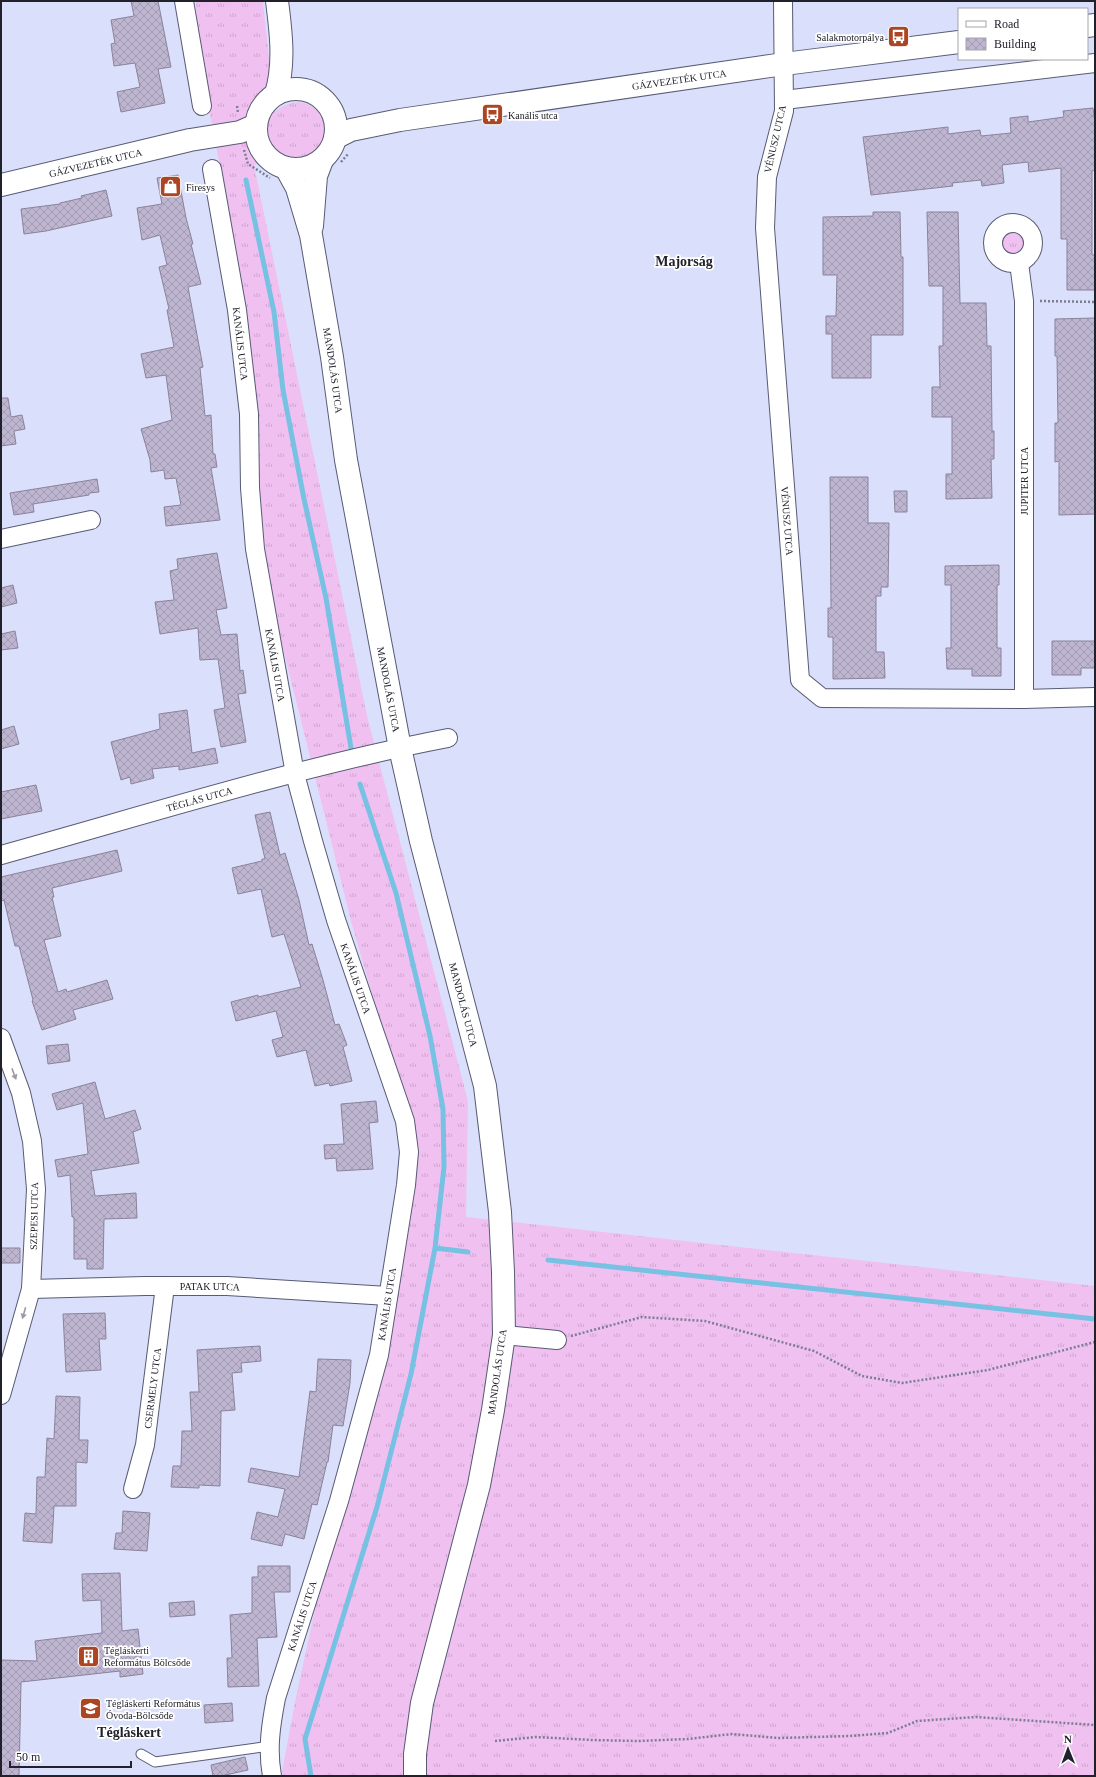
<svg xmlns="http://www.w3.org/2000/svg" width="1096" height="1777" viewBox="0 0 1096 1777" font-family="Georgia,serif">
<defs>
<pattern id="grass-tufts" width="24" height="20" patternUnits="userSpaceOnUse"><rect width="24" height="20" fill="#f0c0f1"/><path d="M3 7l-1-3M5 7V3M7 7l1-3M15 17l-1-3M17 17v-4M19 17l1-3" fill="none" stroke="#cea5cf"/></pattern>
<pattern id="building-cross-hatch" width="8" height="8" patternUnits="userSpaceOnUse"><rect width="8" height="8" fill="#beb5d0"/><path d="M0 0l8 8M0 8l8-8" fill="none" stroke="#a39bb3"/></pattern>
</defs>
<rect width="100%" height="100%" fill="#dadffb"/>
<path fill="url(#grass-tufts)" d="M196 1H264L263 3 275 112C314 79 347 140 306 156 297 160 288 157 280 152V159L254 165 367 716 468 1101 466 1217 1095 1286V1776H283L282 1772 295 1702 325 1563 407 1233 413 1136 351 921 257 544V446L234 239 197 47Z
M999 243a14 14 0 1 1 28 0a14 14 0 1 1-28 0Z"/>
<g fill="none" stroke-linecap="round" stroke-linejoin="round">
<path stroke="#77c1e3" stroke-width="5" d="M246 180 274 312 283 390 304 499 326 598 351 748
M360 784 396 893 430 1036 443 1109 444 1167 435 1248
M548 1260 1095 1319
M311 1776 305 1739 377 1507 411 1374 435 1248 468 1252"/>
</g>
<path fill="url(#building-cross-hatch)" stroke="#8b829b" d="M131 1H158L171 67 158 69 165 103 121 112 117 92 140 87 135 63 114 66 111 44 115 43 111 20 134 16Z
M1093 108 1095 123V170L1092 171V255H1095V290H1067V239H1061V168L1029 172 1028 162 1002 165 1004 183 982 186 981 180 952 183 953 186 871 195 863 137 948 127V134L980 130 981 136 1011 133 1010 118 1028 116V122L1064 117 1063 111Z
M178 175 186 218 193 244H191L201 284 188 287 203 367 200 368 205 416 211 415 213 454H215L217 467 211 468 220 520 166 526 164 507 181 505 176 478 165 479 164 470 151 472 150 460 141 429 172 420 166 375 146 378 141 354 174 347 167 310 169 309 159 267 167 265 160 235 142 240 137 208 162 204 157 178Z
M106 190 112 216 46 231 24 234 21 209 60 204V203L82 198 81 196Z
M873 212H900L901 257H903V335H871V378H832V334H826V316H836L837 275H823V217L873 216Z
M927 212H958L960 303H986L987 346H991L992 431H994V459H991L992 498 946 499V474H952V417H932V387H940L939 346H943V286H929Z
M1095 318V514L1059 515V461L1055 462V423H1058L1057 356H1055V319Z
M1 398H8L11 417 22 415 25 429 14 431 16 444 1 446Z
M830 477H868V523H889L888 587H881V596H876V652H884L885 678 833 679V637H828V608H831Z
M97 479 99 492 89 493V495L33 504 34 512 14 515 10 493Z
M894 491H907V512H895Z
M217 553 227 608 216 610 221 635 237 634 240 671 243 670 246 693 238 694 246 742 221 747 214 710 225 708 218 659 200 660 198 628 160 634 155 602 174 600 170 571 178 569 177 559Z
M999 565V585H997V648H1001V676H972V669H947L946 648H951V585H945V566Z
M13 585 17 603 1 607V588Z
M15 631 18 648 1 650V634Z
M1052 641H1095V668H1081V675H1052Z
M187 710 192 753 215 748 218 763 179 770V766L152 769 154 778 131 784 130 777 121 780 111 742 160 729 159 714Z
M14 726 19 744 1 749V730Z
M36 785 42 811 1 819V792Z
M270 812 280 855 285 853 299 900 309 945 312 944 323 980 335 1025 339 1024 347 1045 343 1047 352 1081 330 1086 329 1083 315 1086 306 1050 277 1057 272 1040 283 1037 276 1011 236 1021 231 1002 258 995V997L301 987 284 934 272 937 261 889 238 894 232 868 262 861V859H265L255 815Z
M117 850 122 871 52 888 54 897H52L61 936 44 940 58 992 66 989 67 992 107 980 113 999 73 1010 76 1019 42 1030 32 1001 33 1000 19 946H15L4 900 1 901V877Z
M68 1044 70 1061 48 1064 46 1046Z
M95 1082 105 1119 135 1110 141 1129 133 1132 139 1163 91 1171 95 1196 136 1193 137 1218 104 1219 103 1269H87V1259H74V1217H72L70 1175 58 1177 55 1160 88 1154 83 1103 57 1110 52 1094Z
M376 1101 378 1122 369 1123 373 1169 337 1171 336 1158 325 1159 324 1145 344 1144 341 1104Z
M1 1248H20V1263H1Z
M105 1313 106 1339H99L101 1370 66 1372 63 1314Z
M260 1346 261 1361 241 1363 242 1372 232 1373 235 1410 221 1411 220 1486 199 1485V1488L171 1487 173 1466H181L182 1431H192L190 1392H199L197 1350Z
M318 1359 351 1360 350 1383 343 1426 333 1425 328 1462H327L317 1505 312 1504 304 1539 285 1534 282 1546 251 1539 257 1512 278 1517 285 1489 248 1482 251 1468 299 1477 310 1391 316 1392Z
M56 1396 80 1397 79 1440H88L87 1463 76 1462V1506H54L52 1543 23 1541 25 1513 36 1514 37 1477H45L47 1438 54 1439Z
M123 1511 150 1513 147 1551 114 1549 116 1533H122Z
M258 1566H290V1592H274L277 1637 257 1638 259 1686 228 1687 227 1658H232L230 1615 252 1613V1577H258Z
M120 1573 122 1631 138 1629 143 1674 120 1677V1671L21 1682 19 1776H1V1660L37 1661 35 1641 102 1633 101 1600 83 1601 82 1574Z
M194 1601 195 1615 170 1617 169 1603Z
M232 1703 233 1721 205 1723 204 1705Z
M245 1757 248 1770 221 1776H213L211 1765Z"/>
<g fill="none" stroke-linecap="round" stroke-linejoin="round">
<defs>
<path id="service" d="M141 1754 155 1762 270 1746"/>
<g id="minor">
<path d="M184 1 202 106"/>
<path id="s1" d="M783 1 784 111 767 177 765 228 800 680 822 698 1024 699 1095 697"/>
<path d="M784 100 1095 63"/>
<path id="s2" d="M212 169 237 310 249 414 250 488 255 549 295 774 313 841 336 920 405 1121 409 1152 406 1185 379 1355 339 1501 276 1698C271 1724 267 1749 272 1776"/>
<circle cx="1013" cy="243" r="20"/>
<path d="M1019 263 1024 301V699"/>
<path d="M1 539 91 520"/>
<path id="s3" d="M1 855C149 814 297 767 448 738"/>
<path d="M1 1038 21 1093 32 1141 36 1189 31 1289 1 1395"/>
<path id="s4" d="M31 1289 145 1286H227L388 1296"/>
<path d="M504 1335 557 1340"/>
<path id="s5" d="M133 1489 145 1445 165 1286"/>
</g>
<g id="tertiary">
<path d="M1087 26 1095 25"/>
<circle cx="296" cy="129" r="40"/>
<path d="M276 94C285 64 281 32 277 1"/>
<path id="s6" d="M335 138 351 130 400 120 784 64 959 42"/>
<path id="s7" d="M286 168 297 188 311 235 332 357 346 460 400 748 421 841 485 1086 500 1212 503 1272 504 1335 493 1410 479 1485 422 1703 415 1754V1776"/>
<path id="s8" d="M1 185 190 140 240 132 256 125"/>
<path d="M312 226 316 176 322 160"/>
</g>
</defs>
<use href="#service" stroke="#575b73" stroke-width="11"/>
<use href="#minor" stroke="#575b73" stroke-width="20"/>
<use href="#tertiary" stroke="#575b73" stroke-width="24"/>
<path stroke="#7b7e90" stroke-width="2.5" stroke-dasharray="2 2" stroke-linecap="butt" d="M237 106 238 113
M244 150 248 164 270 178
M341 162 348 154
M1040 301 1095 302
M571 1336 642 1317 705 1321 814 1351 862 1376 902 1383 988 1370 1095 1342
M495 1741 536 1737 592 1740 638 1741 688 1739 732 1734 778 1738 850 1736 888 1733 917 1721 976 1717 1095 1725"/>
<use href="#service" stroke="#fff" stroke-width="9"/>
<use href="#minor" stroke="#fff" stroke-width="18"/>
<use href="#tertiary" stroke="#fff" stroke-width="22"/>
</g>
<defs><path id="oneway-solid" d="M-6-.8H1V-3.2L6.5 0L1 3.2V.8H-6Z"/></defs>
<g fill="#9b9ba0">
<use href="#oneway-solid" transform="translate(14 1074) rotate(70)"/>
<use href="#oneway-solid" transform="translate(24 1313) rotate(106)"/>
</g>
<defs>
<symbol id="bus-square" viewBox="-11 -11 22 22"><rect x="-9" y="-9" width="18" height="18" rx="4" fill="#ac4523" stroke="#fff"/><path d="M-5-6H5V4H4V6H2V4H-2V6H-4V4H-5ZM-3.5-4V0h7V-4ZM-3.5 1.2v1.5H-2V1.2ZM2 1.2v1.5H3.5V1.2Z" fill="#fff"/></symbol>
<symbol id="shop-square" viewBox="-11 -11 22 22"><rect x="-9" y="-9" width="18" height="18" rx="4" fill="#ac4523" stroke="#fff"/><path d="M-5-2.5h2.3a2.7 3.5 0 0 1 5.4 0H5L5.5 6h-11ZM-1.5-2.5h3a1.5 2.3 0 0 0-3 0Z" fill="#fff"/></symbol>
<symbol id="building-square" viewBox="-11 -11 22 22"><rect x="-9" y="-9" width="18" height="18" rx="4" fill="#ac4523" stroke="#fff"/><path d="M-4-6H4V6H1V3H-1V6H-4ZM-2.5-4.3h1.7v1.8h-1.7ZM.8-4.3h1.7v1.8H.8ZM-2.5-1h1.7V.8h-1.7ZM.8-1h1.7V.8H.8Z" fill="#fff"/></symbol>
<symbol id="school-square" viewBox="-11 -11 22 22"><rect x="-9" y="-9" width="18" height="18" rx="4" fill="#ac4523" stroke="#fff"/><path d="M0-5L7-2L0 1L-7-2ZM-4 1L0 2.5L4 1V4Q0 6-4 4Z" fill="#fff"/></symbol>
</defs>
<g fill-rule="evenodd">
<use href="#bus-square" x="886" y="24" width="25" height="25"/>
<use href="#bus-square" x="480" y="102" width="25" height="25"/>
<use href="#shop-square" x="158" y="174" width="25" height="25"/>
<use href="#building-square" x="76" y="1644" width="25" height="25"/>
<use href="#school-square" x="78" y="1696" width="25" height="25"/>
</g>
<g text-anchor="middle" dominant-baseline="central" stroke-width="3.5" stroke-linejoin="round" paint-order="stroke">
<g font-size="10" fill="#20212b" stroke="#fff" text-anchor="start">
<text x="884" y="37" text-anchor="end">Salakmotorpálya</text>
<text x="508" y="115">Kanális utca</text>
<text x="186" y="187">Firesys</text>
<text x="104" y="1650">Tégláskerti<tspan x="104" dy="12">Református Bölcsőde</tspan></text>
<text x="106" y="1703">Tégláskerti Református<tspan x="106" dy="12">Óvoda-Bölcsőde</tspan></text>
</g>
<g font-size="10" fill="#20212b" stroke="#fff">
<text stroke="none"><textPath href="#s6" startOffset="350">GÁZVEZETÉK UTCA</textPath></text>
<text transform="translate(775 139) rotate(-77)">VÉNUSZ UTCA</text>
<text stroke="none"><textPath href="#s8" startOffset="97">GÁZVEZETÉK UTCA</textPath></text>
<text stroke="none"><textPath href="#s2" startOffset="177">KANÁLIS UTCA</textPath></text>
<text stroke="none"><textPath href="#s7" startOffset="209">MANDOLÁS UTCA</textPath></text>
<text transform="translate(1024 481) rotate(-90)">JUPITER UTCA</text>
<text stroke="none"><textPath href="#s1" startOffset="523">VÉNUSZ UTCA</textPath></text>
<text stroke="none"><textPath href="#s2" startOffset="501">KANÁLIS UTCA</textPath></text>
<text stroke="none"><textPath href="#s7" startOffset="533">MANDOLÁS UTCA</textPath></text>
<text stroke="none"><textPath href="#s3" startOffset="206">TÉGLÁS UTCA</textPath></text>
<text stroke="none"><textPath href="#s2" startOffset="825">KANÁLIS UTCA</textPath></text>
<text stroke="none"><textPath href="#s7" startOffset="857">MANDOLÁS UTCA</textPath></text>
<text transform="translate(34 1216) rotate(-89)">SZEPESI UTCA</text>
<text stroke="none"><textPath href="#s4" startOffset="179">PATAK UTCA</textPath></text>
<text transform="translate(387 1304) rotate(-81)">KANÁLIS UTCA</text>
<text transform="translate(497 1372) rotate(-82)">MANDOLÁS UTCA</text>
<text stroke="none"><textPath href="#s5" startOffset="103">CSERMELY UTCA</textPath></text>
<text transform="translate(302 1616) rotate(-72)">KANÁLIS UTCA</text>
</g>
<g font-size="14" font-weight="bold" fill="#20212b" stroke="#fff">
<text x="684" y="261">Majorság</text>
<text x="129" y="1732">Tégláskert</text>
</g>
</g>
<rect width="1096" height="1777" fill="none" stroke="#20212b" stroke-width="4"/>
<rect x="958" y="8" width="130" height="52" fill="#ffffff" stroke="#a6a6aa"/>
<rect x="966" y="21" width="20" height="6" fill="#ffffff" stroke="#a6a6aa"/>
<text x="994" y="28" font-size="12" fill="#20212b">Road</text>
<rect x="966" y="38" width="20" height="12" fill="url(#building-cross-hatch)" stroke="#a6a6aa"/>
<text x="994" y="48" font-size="12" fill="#20212b">Building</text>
<g transform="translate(1068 1749) rotate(359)" stroke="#ffffff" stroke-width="3" paint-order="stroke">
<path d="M0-3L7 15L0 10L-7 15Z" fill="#20212b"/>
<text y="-6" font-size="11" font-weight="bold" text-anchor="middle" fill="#20212b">N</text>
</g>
<path d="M10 1761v6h121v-6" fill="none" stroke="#20212b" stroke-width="2"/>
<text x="16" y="1761" font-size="12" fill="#20212b" stroke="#ffffff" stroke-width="3" paint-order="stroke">50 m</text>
</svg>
